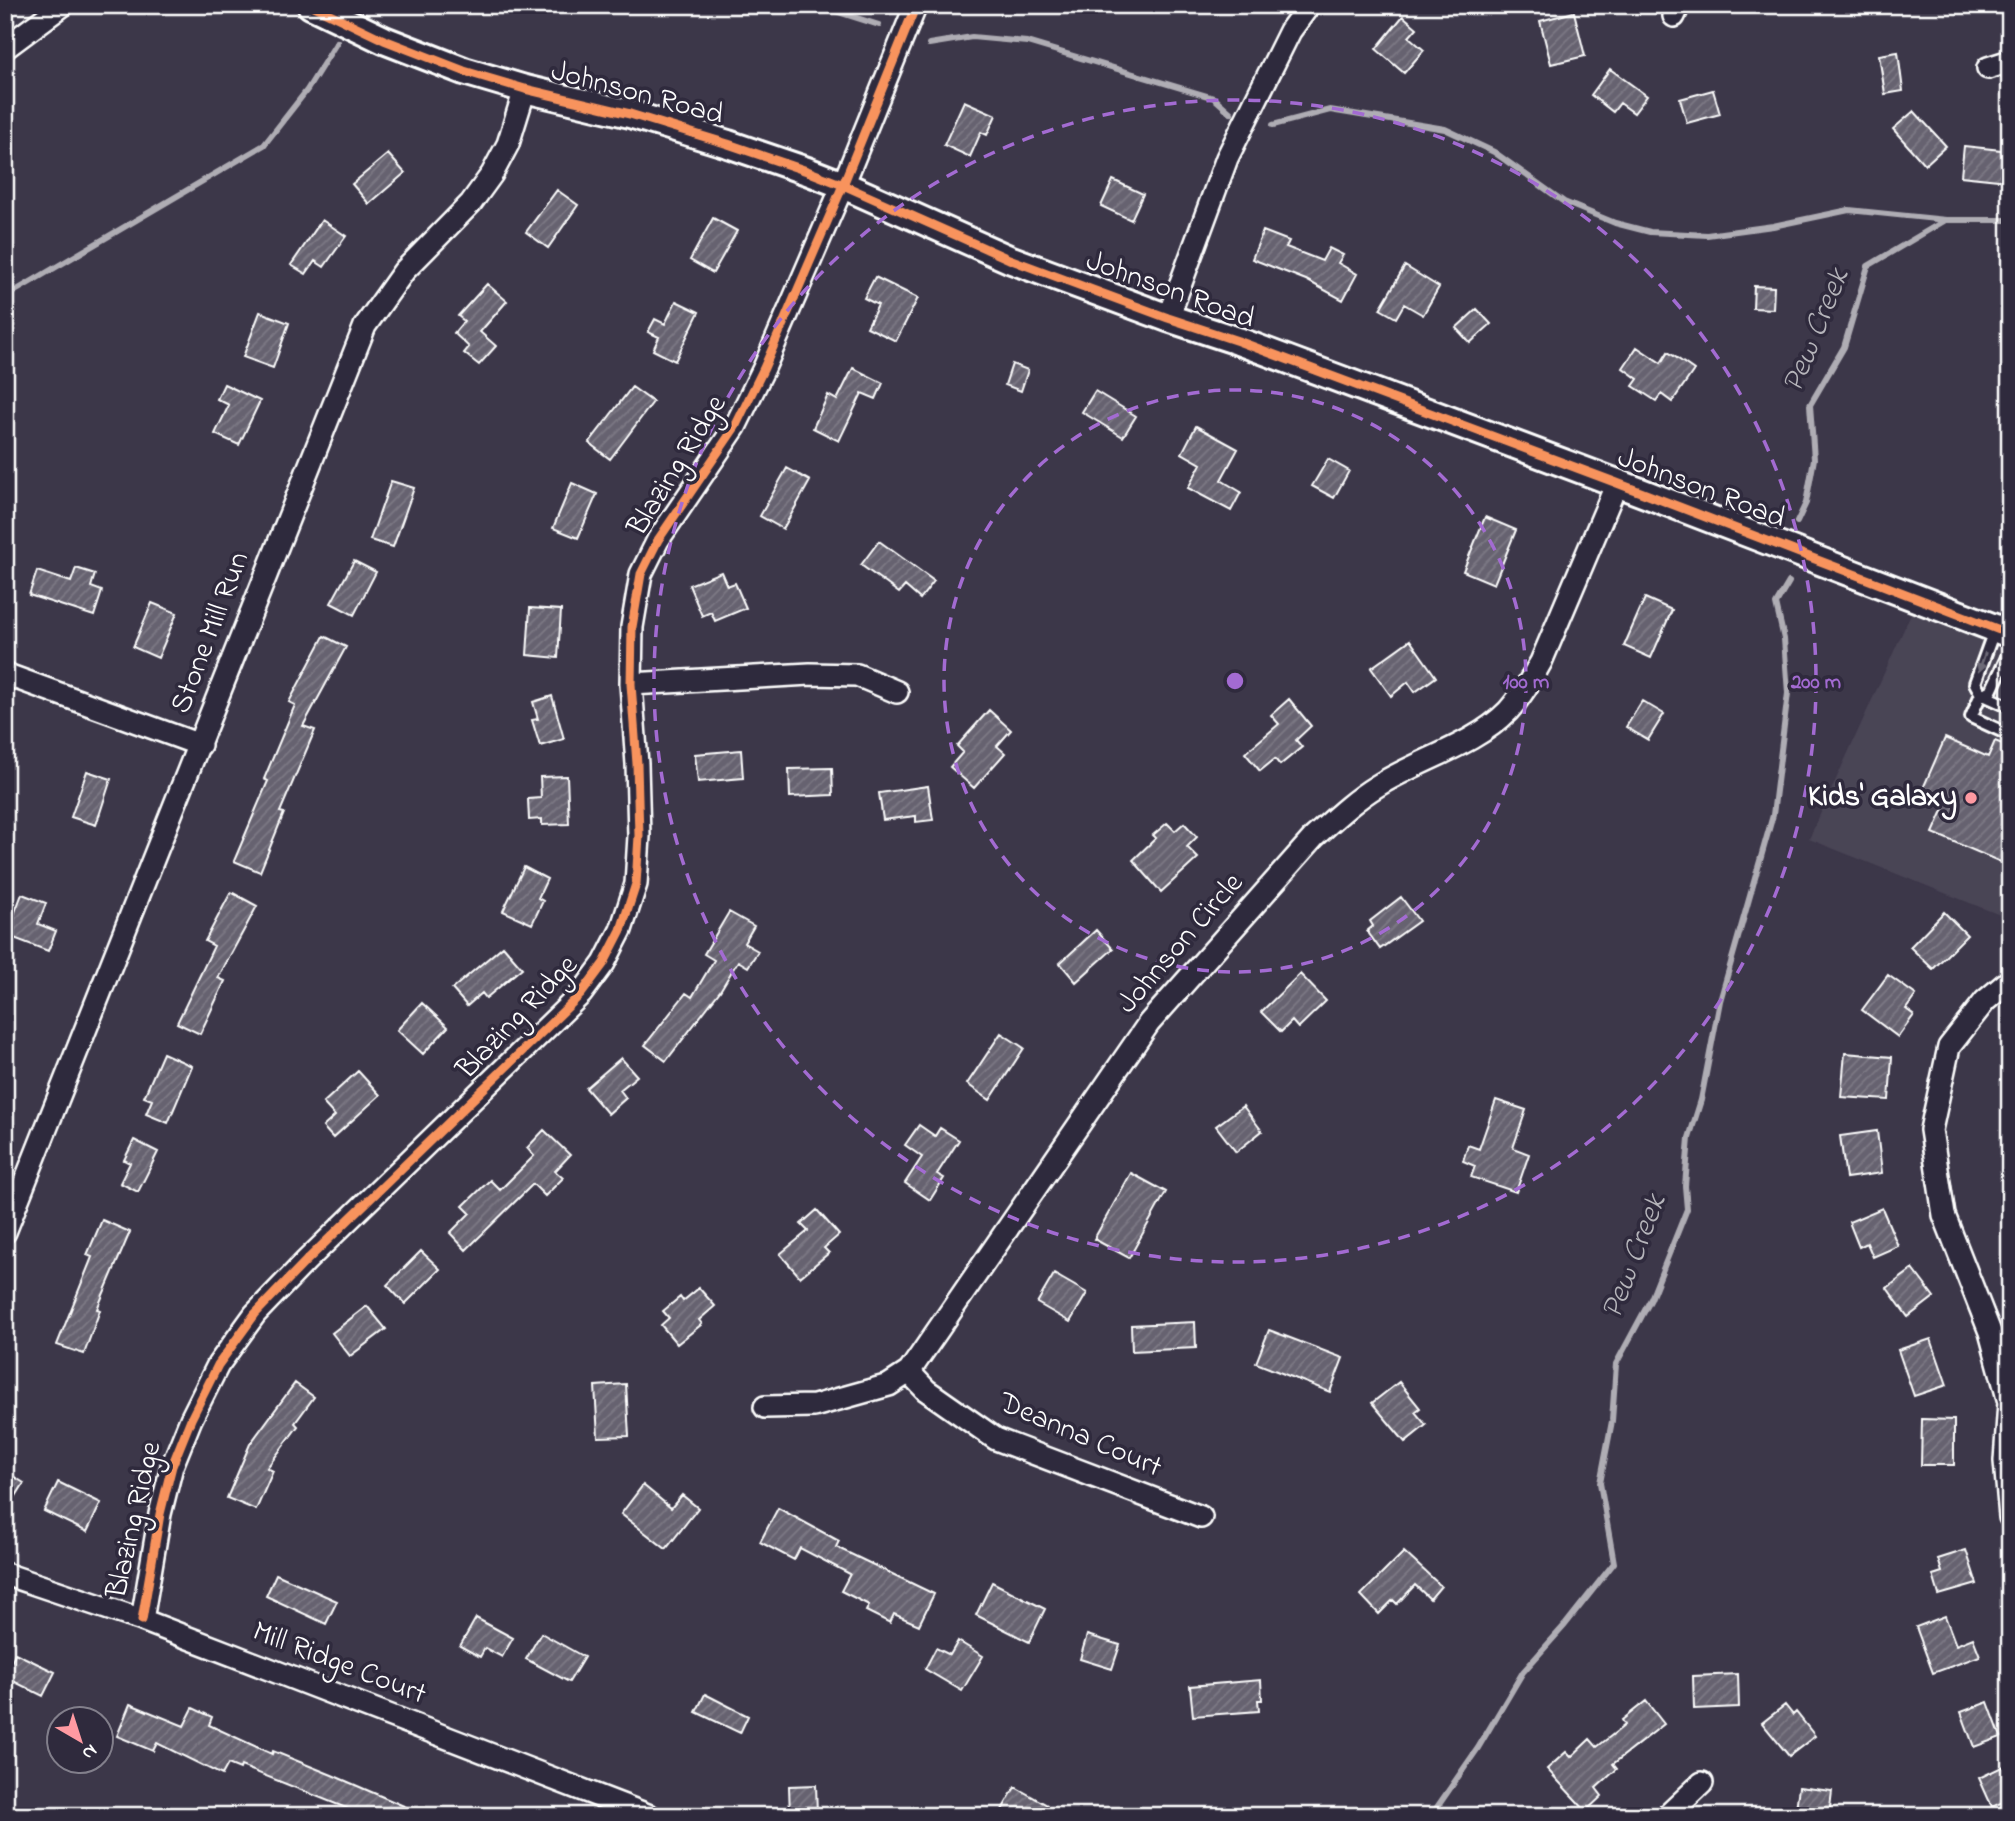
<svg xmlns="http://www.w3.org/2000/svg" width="2015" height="1821" viewBox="0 0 2015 1821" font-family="'Indie Flower',sans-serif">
<defs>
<pattern id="building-hatch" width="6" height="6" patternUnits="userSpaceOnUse" patternTransform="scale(1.75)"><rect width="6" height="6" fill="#666270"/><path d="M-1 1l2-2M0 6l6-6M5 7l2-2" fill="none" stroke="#7d7a85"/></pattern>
</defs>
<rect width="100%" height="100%" fill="#3c3749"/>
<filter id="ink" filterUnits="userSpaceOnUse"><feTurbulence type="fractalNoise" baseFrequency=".0143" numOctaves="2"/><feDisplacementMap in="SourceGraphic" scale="14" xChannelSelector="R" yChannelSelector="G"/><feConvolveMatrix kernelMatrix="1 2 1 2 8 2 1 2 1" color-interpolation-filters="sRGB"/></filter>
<g filter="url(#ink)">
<path fill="#494455" d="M1914 607 2010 647V919L1809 839Z"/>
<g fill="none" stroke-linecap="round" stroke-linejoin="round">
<path stroke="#afadb4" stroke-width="6" d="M816 5 879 25
M929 44 972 37 1027 42 1214 98 1231 113
M1273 125 1330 110 1445 129 1494 152 1564 202 1615 223 1650 232 1707 235 1773 226 1849 210 1946 220H2010
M5 297 264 145 307 90 337 42
M1797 522 1806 503 1814 459 1810 405 1844 347 1868 266 1944 221
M1431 1816 1478 1748 1523 1672 1565 1625 1614 1563 1600 1483 1612 1421 1616 1364 1651 1299 1687 1209 1685 1186 1689 1138 1701 1100 1720 1001 1773 815 1788 693 1784 639 1776 604 1789 582"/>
</g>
<path fill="url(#building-hatch)" stroke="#fff" stroke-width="2" d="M1574 12 1585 56 1551 64 1540 21Z
M1403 16 1417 28 1409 37 1424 50 1404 73 1376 49Z
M1898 52 1903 91 1885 94 1879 55Z
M1610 69 1647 96 1634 113 1620 103 1613 112 1591 95Z
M1713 90 1720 114 1687 123 1680 99Z
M964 101 996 115 987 135 981 132 970 157 944 145Z
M1914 111 1946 146 1925 165 1893 129Z
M1964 146 2010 151 2007 181 1961 176Z
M388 154 405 173 369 204 352 184Z
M1113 180 1143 194 1131 220 1101 206Z
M557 190 578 205 548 248 526 232Z
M713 218 737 231 713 273 690 260Z
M322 220 346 236 324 267 315 261 306 274 291 265Z
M1263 231 1289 241 1286 247 1322 261 1329 248 1343 255 1338 263 1357 274 1343 300 1306 280 1252 259Z
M1405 266 1439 287 1423 315 1404 304 1396 318 1380 309Z
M875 277 918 298 896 341 867 327 878 305 864 298Z
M487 284 507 301 480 332 496 346 479 365 464 353 469 347 454 333 464 321 458 316Z
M1754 286 1774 287 1773 309 1753 308Z
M676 301 699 312 675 361 653 350 659 337 648 332 655 319 665 324Z
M1477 309 1491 324 1470 343 1456 328Z
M260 312 289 323 273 368 243 357Z
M1637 347 1661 363 1668 352 1694 370 1672 402 1661 394 1656 401 1633 386 1638 379 1623 368Z
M1012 364 1028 370 1021 391 1005 385Z
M853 368 883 383 876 399 862 393 839 441 813 428 828 395 837 400Z
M224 384 260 401 239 445 215 434 229 405 217 399Z
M632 387 653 402 610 459 589 443Z
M1095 391 1136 416 1123 437 1082 412Z
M1196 426 1238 449 1221 480 1241 492 1231 511 1188 488 1201 464 1182 453Z
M1328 459 1349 471 1334 498 1312 486Z
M787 468 810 481 783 529 760 516Z
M391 481 414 488 393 547 370 540Z
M572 483 597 494 578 538 553 528Z
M1485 517 1516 530 1494 584 1463 571Z
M879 541 934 581 920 599 905 586 899 593 861 565Z
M354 561 376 572 354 615 331 603Z
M76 568 95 574 91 587 102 591 94 616 29 595 37 571 71 582Z
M721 572 727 586 735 583 746 608 715 621 711 612 702 616 689 585Z
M1645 598 1672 610 1651 658 1624 646Z
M152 603 177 613 158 658 133 647Z
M530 608 561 610 558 658 527 655Z
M324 636 346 647 303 726 315 730 280 812 284 813 260 872 234 861 268 781 264 779 295 705 289 702Z
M1410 640 1436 677 1415 692 1408 682 1391 696 1371 668Z
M552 696 564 739 540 746 532 720 538 719 533 702Z
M1289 699 1311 726 1296 740 1302 747 1280 765 1275 759 1260 771 1245 753 1279 724 1271 715Z
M1642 701 1664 714 1648 740 1626 727Z
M989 710 1011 730 997 746 1005 753 974 788 950 767 963 752 957 746Z
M1945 738 1988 757 1995 741 2010 747V866L1933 833 1946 804 1921 793Z
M741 750 743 778 698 782 695 754Z
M832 768 833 795 790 797 789 769Z
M87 771 111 779 96 825 71 817Z
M567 776 569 824 542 825V819L529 820 528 799 541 798 540 777Z
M928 786 933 820 916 822V816L883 820 879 793Z
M1167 823 1175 831 1184 823 1197 837 1187 847 1198 858 1161 892 1133 860 1156 838 1153 835Z
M524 867 547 879 538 898 543 901 532 924 503 911Z
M231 892 257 906 218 978 225 981 200 1034 177 1023 214 946 205 941Z
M22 894 46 903 38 924 56 931 48 951 6 935Z
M1401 897 1419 921 1380 949 1367 931 1373 926 1370 921Z
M729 912 754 926 744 943 758 951 748 967 738 961 720 991 666 1061 645 1045 686 993 692 997 714 960 704 954Z
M1944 912 1967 935 1933 969 1910 947Z
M1096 930 1113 949 1076 982 1060 963Z
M503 946 522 968 486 998 482 993 467 1006 452 989Z
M1300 974 1326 1001 1298 1028 1292 1021 1281 1032 1261 1012Z
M1888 975 1916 995 1906 1009 1914 1015 1898 1037 1862 1010Z
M422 1003 448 1027 423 1054 397 1030Z
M1001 1033 1024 1048 990 1100 967 1084Z
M163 1053 192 1066 168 1123 146 1114 152 1100 144 1097Z
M1845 1053 1892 1057 1889 1100 1841 1097Z
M621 1058 637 1076 620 1090 626 1098 608 1114 586 1088Z
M358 1071 380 1095 333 1138 323 1127 335 1116 323 1103Z
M1496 1100 1526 1110 1513 1148 1529 1154 1516 1192 1471 1177 1475 1166 1463 1161 1468 1145 1479 1149Z
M1243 1106 1262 1131 1236 1152 1216 1126Z
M919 1125 935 1136 940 1128 959 1140 937 1174 944 1178 930 1200 905 1183 922 1157 905 1145Z
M544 1130 570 1155 555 1171 563 1178 545 1196 533 1184 466 1250 450 1233 470 1213 463 1206 490 1180 500 1190 534 1156 527 1148Z
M1877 1131 1882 1173 1846 1178 1840 1136Z
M134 1140 158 1152 138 1192 120 1183 130 1163 124 1160Z
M1131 1173 1166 1192 1129 1258 1094 1239Z
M1882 1208 1898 1246 1873 1257 1867 1243 1859 1247 1849 1222Z
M817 1210 839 1235 824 1248 829 1253 800 1277 780 1254 808 1231 801 1224Z
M102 1220 130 1232 97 1309 100 1310 84 1354 57 1345 92 1257 87 1255Z
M421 1251 440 1269 405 1304 387 1285Z
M1913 1269 1934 1297 1908 1317 1887 1288Z
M1054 1274 1087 1293 1070 1322 1037 1303Z
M699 1288 715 1306 699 1320 702 1324 677 1344 661 1325 669 1318 663 1311 680 1297 683 1301Z
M367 1306 386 1329 350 1356 332 1333Z
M1195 1322 1196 1348 1132 1351 1131 1325Z
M1269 1330 1343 1358 1330 1392 1256 1363Z
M1931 1339 1947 1385 1914 1396 1898 1350Z
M1399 1382 1420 1408 1415 1412 1426 1425 1405 1442 1372 1403Z
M295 1383 314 1397 295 1423 298 1426 267 1468 273 1471 256 1510 227 1498 250 1444Z
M626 1384 629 1436 598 1437 595 1386Z
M1922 1419 1954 1420V1465H1921Z
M5 1471 24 1483 5 1514Z
M58 1482 101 1503 87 1532 44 1511Z
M643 1485 671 1508 682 1495 698 1508 666 1549 621 1514Z
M778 1508 839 1541 836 1547 934 1594 919 1625 894 1614 890 1623 866 1611 869 1605 841 1591 850 1574 800 1548 794 1560 760 1542Z
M1966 1550 1977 1584 1939 1595 1933 1575 1942 1572 1938 1559Z
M1404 1552 1441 1586 1430 1599 1415 1585 1397 1604 1393 1600 1379 1614 1361 1595Z
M276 1574 337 1601 326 1624 266 1596Z
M992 1582 1045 1609 1029 1642 976 1615Z
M1945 1616 1956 1645 1973 1638 1980 1656 1933 1673 1916 1627Z
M476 1618 513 1638 502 1657 485 1648 480 1657 460 1646Z
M541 1633 584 1657 569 1682 526 1659Z
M1087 1635 1120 1645 1112 1669 1080 1659Z
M958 1641 983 1656 962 1691 925 1669 936 1648 950 1655Z
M15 1653 55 1672 43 1696 5 1677Z
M1738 1674 1739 1707 1694 1709 1693 1676Z
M1261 1680 1262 1700H1258L1259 1711 1193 1716 1190 1686Z
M705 1694 748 1716 740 1733 696 1712Z
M1646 1701 1664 1724 1613 1764 1617 1769 1596 1788 1602 1796 1586 1811 1547 1769 1566 1752 1571 1757 1590 1739 1597 1747 1625 1725 1622 1720Z
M1988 1702 2001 1737 1974 1747 1961 1712Z
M130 1704 184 1726 193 1708 212 1717 209 1725 272 1754 273 1751 332 1775 427 1816H366L241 1766 240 1769 228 1764 222 1775 157 1743 153 1751 117 1736Z
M1785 1705 1793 1715 1796 1712 1815 1736 1789 1756 1762 1723Z
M2010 1763V1799L1992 1807 1979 1778Z
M816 1785 817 1814 790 1815 789 1786Z
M1015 1787 1047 1805 1041 1816H1012L1002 1810Z
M1799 1787 1832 1791 1829 1816H1795Z"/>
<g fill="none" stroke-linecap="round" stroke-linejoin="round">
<defs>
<path id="service" d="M1995 628 1975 683 1981 694 2010 707
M2010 651 1991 691 1981 694 1971 717 2010 735"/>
<path id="minor" d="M1674 16 1679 5
M5 48 63 5
M1988 68 2010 61
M1168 318 1227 158 1290 31 1309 5
M5 674 200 745
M631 684 810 674 857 675 897 692
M2010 980 1985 1001 1949 1047 1931 1130 1944 1215 1990 1332 2009 1402 2005 1461 2010 1517
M5 1232 365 326 404 271 471 203 492 174 508 144 525 89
M909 1372 926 1390 996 1439 1201 1517
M765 1407 814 1406 889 1385 909 1372 1149 1023 1314 837C1334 819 1354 800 1377 786 1418 760 1475 745 1508 711 1522 696 1531 679 1541 662L1617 483
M5 1574 142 1620 650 1816
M142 1620 160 1514 172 1466 191 1419 218 1365 255 1314 306 1261 581 994 604 963 621 930 636 884 639 836 637 764 631 684 632 627 641 574 658 540 735 427 764 368 843 185 916 5
M1667 1816 1702 1783"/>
<path id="tertiary" d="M311 5 384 40 464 71 525 89 630 114 728 144 807 171 843 185 1009 259 1168 318 1238 341 1617 483 2010 634"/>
</defs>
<use href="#service" stroke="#fff" stroke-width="16"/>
<use href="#minor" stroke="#fff" stroke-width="26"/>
<use href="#tertiary" stroke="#fff" stroke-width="32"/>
<use href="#service" stroke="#2f2a3d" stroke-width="10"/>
<use href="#minor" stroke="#2f2a3d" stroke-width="21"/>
<use href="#tertiary" stroke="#2f2a3d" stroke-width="26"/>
<defs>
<path id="cycleway" d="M311 5 384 40 464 71 525 89 630 114 728 144 807 171 843 185 1009 259 1168 318 1238 341 1617 483 2010 634
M142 1620 160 1514 172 1466 191 1419 218 1365 255 1314 306 1261 581 994 604 963 621 930 636 884 639 836 637 764 631 684 632 627 641 574 658 540 735 427 764 368 843 185 916 5"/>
</defs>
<use href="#cycleway" stroke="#2f2a3d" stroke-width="13"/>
<use href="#cycleway" stroke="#f8935d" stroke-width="9"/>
</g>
<defs><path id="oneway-solid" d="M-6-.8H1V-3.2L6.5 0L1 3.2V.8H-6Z" transform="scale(1.75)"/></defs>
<use fill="#6d6a77" href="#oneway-solid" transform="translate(1982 662) rotate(110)"/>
</g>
<g fill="none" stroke="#a36bd2" stroke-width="3.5" stroke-dasharray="12 9">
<circle cx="1235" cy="681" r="291"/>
<circle cx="1235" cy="681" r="581"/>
</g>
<circle fill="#ff9aa2" stroke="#2f2a3d" stroke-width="2.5" cx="1971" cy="798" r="7"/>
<g text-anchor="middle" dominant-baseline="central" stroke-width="7" stroke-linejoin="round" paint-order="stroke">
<g font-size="30" fill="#fff" stroke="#2f2a3d">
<text transform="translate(637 94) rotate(15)">Johnson Road</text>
<text transform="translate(1170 291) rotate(20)">Johnson Road</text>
<text transform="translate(678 466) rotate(-58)">Blazing Ridge</text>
<text transform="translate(1701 489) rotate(21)">Johnson Road</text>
<text transform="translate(211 633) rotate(-69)">Stone Mill Run</text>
<text transform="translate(1181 944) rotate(-49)">Johnson Circle</text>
<text transform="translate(518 1018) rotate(-46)">Blazing Ridge</text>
<text transform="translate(1080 1436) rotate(23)">Deanna Court</text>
<text transform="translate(135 1520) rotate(-77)">Blazing Ridge</text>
<text transform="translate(339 1664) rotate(21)">Mill Ridge Court</text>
</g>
<g font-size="30" font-weight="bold" fill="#fff" stroke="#2f2a3d" text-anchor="end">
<text x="1957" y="798">Kids' Galaxy</text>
</g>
<g font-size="32" font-style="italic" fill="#b5b4ba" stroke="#2f2a3d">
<text transform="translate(1817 331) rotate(-68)">Pew Creek</text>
<text transform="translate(1635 1257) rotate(-69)">Pew Creek</text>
</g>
</g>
<circle cx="1235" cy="681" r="10" fill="#a36bd2" stroke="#2f2a3d" stroke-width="3.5"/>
<g font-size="21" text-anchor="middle" font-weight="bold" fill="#a36bd2" stroke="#2f2a3d" stroke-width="7" stroke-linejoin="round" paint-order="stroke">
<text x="1526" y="688">100 m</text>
<text x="1816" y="688">200 m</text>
</g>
<rect width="2015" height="1821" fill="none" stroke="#2f2a3d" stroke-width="28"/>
<rect x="14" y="14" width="1987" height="1793" fill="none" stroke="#fff" stroke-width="2.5" filter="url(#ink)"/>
<g transform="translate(80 1740) rotate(141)"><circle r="33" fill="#2f2a3d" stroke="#827f8b" stroke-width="2"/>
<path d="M0-5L12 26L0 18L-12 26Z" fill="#ff9aa2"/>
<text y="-10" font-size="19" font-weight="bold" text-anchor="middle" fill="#ffffff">N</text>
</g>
</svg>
